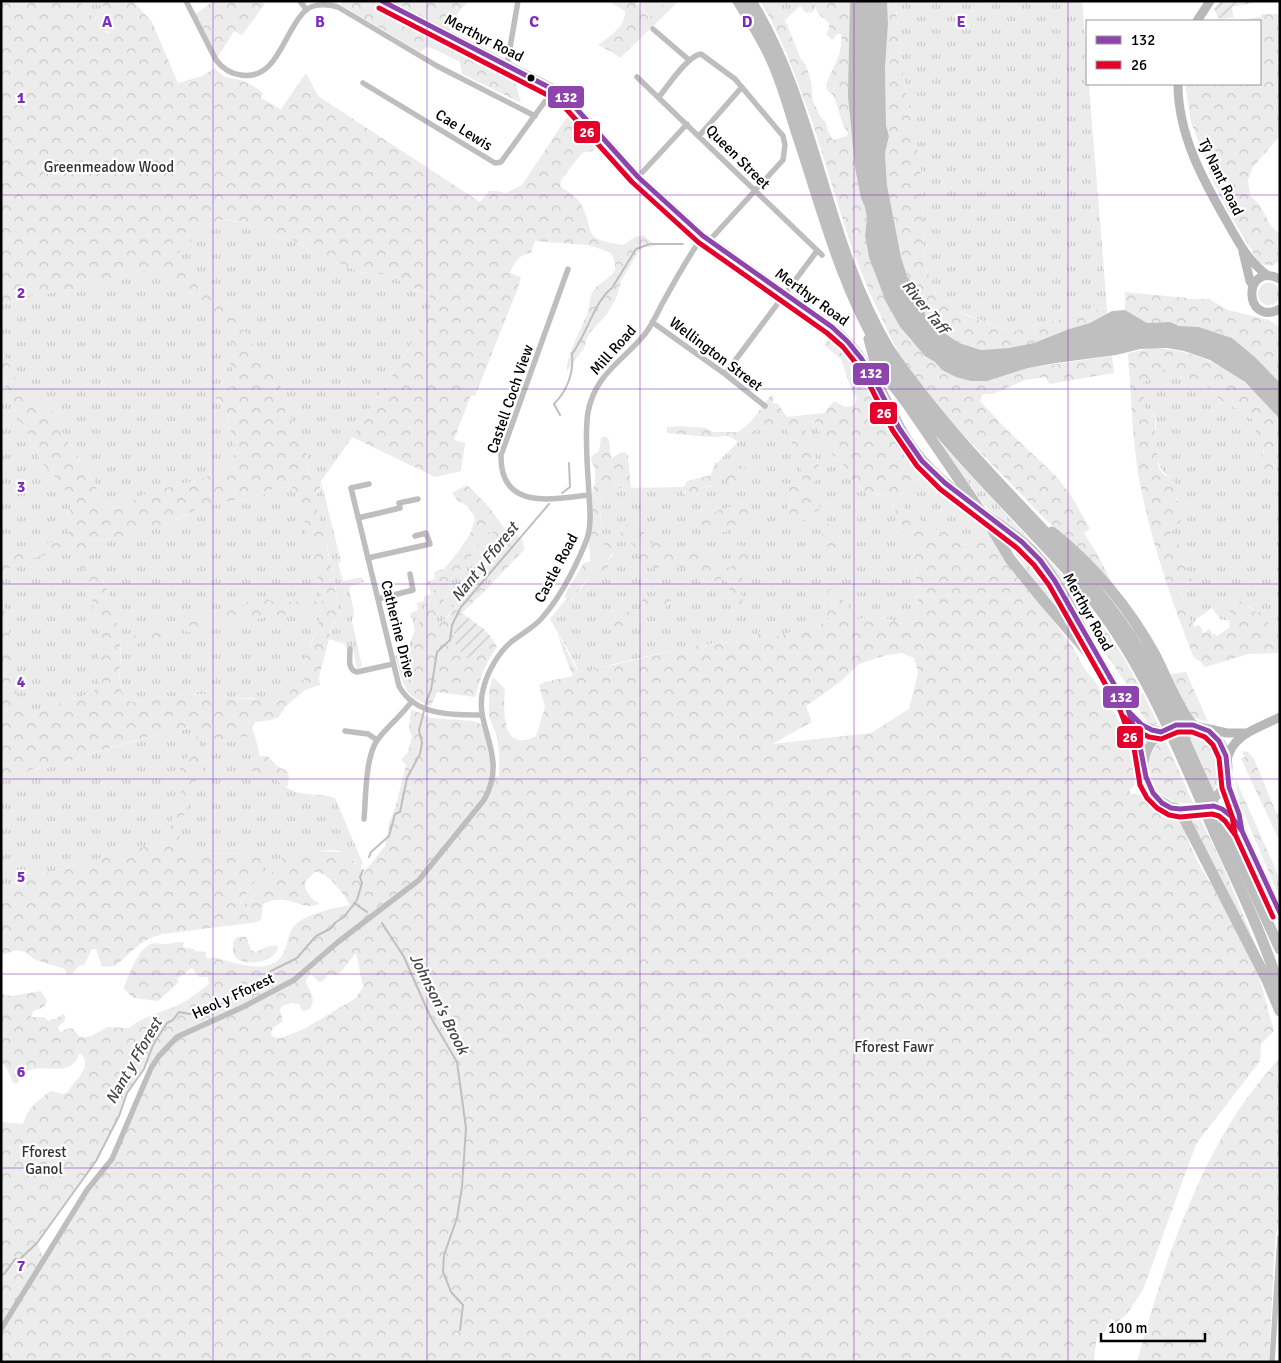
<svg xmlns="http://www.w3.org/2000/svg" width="1281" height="1363" viewBox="0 0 1281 1363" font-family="Signika,sans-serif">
<defs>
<pattern id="grass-tufts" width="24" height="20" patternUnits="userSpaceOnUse" patternTransform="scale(1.25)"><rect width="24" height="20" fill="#ececec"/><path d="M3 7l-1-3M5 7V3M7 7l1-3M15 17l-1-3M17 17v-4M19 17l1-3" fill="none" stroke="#c9c9c9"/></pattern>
<pattern id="forest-crowns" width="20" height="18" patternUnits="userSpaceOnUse" patternTransform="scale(1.25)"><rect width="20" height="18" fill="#ececec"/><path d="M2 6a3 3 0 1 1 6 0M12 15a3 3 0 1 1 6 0" fill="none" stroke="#c9c9c9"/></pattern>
<pattern id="garden-furrows" width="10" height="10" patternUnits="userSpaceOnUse" patternTransform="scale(1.25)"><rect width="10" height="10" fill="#ececec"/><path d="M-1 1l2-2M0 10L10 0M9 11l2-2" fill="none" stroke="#c9c9c9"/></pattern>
</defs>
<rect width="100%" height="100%" fill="#fff"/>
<path fill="url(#grass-tufts)" d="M79 1H100L113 24 114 29 111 32 104 31Z
M642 1 668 2 651 19 639 5Z
M773 1H818L813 12 806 13 800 6 785 20Z
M895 1H1082L1107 307 1011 332 960 312 956 303 938 298 925 266 920 160 905 88Z
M221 220 246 223 272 235 293 240 319 256 361 272 389 275 429 295 431 299 429 312 402 360 383 390 371 404 367 417 321 481 308 473 306 446 287 411 278 375 250 340 224 298 214 288 170 260 208 225Z
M160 268 197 299 208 305 225 326 232 344 229 362 239 382 228 388 215 389 214 398 226 407C227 413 227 420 229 426 232 436 237 446 234 456 226 479 171 485 151 492 136 497 123 506 108 511L101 504 94 481 63 434 55 413 26 394 18 383 5 356 1 353V304L37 295 70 290 112 280 128 273Z
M1258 294a11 11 0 1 1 22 0a11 11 0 1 1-22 0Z
M1163 369 1207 386 1213 391 1221 403C1233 406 1249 411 1255 423 1257 427 1256 431 1258 435 1261 443 1265 449 1263 458L1275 469 1280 463V623L1275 628 1270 627 1267 617 1256 612 1249 606 1229 613 1231 621 1220 619 1212 608 1195 620 1196 621 1193 624 1188 616 1186 603 1177 591V587L1184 586 1191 581V576L1181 560 1171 534 1179 501 1175 497V490L1170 477C1157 471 1155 450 1155 436 1155 430 1157 422 1155 416 1153 411 1147 410 1143 407 1145 398 1140 390 1144 381L1153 379Z
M1 378 19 419 27 431 42 463 60 482 70 498V510L66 517 85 540 99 541 117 538 176 520 200 508 230 501 248 499 263 495 272 489 291 487 298 495 302 507 307 536 312 548 322 601 317 631 310 644 305 680 269 707 254 698H228L220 694H205L161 697 132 702 125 699C114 677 124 664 120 641 117 621 111 599 103 580L88 585 99 629V685L92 693 28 713 24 714 18 711 11 644 1 592Z
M811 421 816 423 820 429 825 447 845 467 853 481 867 493 875 495 886 494 891 499 904 535 913 548 918 601 916 619C903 630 898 620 885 619 874 618 862 619 851 619L849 614V607L834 591 824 602 828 619 826 623 777 636 761 631 754 640 708 644 687 650H675L617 663 591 671 584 672 578 670 574 661 550 619 565 600 567 601 572 599 589 578 602 575 608 570V561L613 554 603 551C602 559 598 561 590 561V550L596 546 600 529 602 488 604 483 617 482 620 488 684 487V494L696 497 702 488 713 486 720 471 717 463 738 442 765 427H782L786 429 790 435 793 449 799 456 804 482C798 489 793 488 787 484L782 495 790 498 792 501 787 509 800 522 806 518 817 502 813 482 819 478 821 473 805 428V424Z
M937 439 1066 579 1071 586 1067 590 1056 572 1037 549 1022 535 985 506Z
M925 478 938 492 947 491 973 511 990 536 980 535 968 545 959 544 946 532 928 528 923 522 905 509 900 501 901 495 912 481 922 480Z
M322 485 341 562 338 563 343 581 362 577 364 582 349 587 354 613 352 621 362 666 357 669 353 649 345 647V644L329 639 330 626 335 622 337 615 336 590 327 546 322 536 316 502 315 498Z
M487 532 494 533C502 547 483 559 487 573L497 578 486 590 475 585 454 606 447 617 441 623H435L434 618 441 608 453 578 471 556Z
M444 569 439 575 430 601 423 611 416 640 411 651V675L405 686 401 678 395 656 410 652 409 645 415 630 410 613 418 610 417 603 424 601V597L431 594 427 582 435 579 434 572Z
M1051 583 1084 642 1042 592Z
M189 727H193L197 736 215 737 224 741 231 735 237 737 241 735 255 736 260 756 255 760C263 768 286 790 296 792 309 795 323 794 335 798L363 864 361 865C353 864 350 855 343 852 331 847 288 854 279 862L246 907 240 904 270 858V856L255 853 190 854 176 849 173 840 67 867 41 875 25 873 19 879 1 892V782L33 769 61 766 78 757 160 734 178 732Z"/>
<path fill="url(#forest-crowns)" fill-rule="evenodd" d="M1 1H79L106 33 111 32 114 29 113 24 100 1H133L152 22 178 83 202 76 215 68C227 82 232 76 245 82 251 84 258 89 263 93L261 98 281 109 306 73C311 80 313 88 318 96L480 202 489 191H497L506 193 522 185 567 117 570 115 578 118 584 129 595 140V146L593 151 582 153 561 180 560 186C567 192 576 195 581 204 597 235 580 238 623 245L635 237 643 235 656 246 644 247 639 251 621 281 617 296 607 314 588 335 584 348 567 371C565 359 582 327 587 314 590 307 589 297 593 291 604 276 625 277 610 252L588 245 535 241 531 253C519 254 514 263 510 273L521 277 518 288 475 396 471 395 454 440 465 443 461 471 435 477 352 437 367 417 371 404 383 390 402 360 429 312 431 299 429 295 389 275 361 272 319 256 293 240 272 235 246 223 233 221 221 220 208 225 171 260 214 288 224 298 250 340 278 375 287 411 301 432 306 446 308 473 321 481C322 488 315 494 316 502 323 540 339 580 337 619L330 626 329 639 319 677 320 685 305 690 285 707 279 717 271 720 255 722 252 727 255 736 233 737 231 735 227 740C221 741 208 737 199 736L200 746 199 756 203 767 201 774 192 787 186 811 181 821 180 836 175 846 176 849 190 854 255 853 270 856 271 858 240 903 246 907 279 862 284 857 309 851 344 852 356 864 361 865V876L385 846 389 823 396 805 406 765 401 760 408 752 412 736 409 729 411 709 431 718 474 721 485 726 494 777 499 776V751L497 736 489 717V690L493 677 505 689C503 712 502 754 536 736L545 707 539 685 545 682 573 676 563 651 558 634 577 670 584 672 675 650H687L698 645 754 640 760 631H766L777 636 826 623 828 619 824 602V594L830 589 834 591 849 607V614L851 619C862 619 874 618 885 619 898 620 903 630 916 619L918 601 913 548 904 535 891 499 886 494 870 495 853 481 845 467 825 447 816 423 812 421 805 424V428L821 473 819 478 813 482 816 498 820 507 819 510C809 516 799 526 786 523L783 516 792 501 790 498 778 494 776 489 779 485 783 483C792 485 796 492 803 482L799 456 793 449 790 435 786 429 782 427H765L738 442 729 436 710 437 667 433V427L679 426 706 428 713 432H738L750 423 771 395 774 396 772 403 778 404 787 417 824 413 834 401 845 407 854 406 857 399 852 391 841 359 824 345 832 336C850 350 864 376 875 396 890 424 906 450 926 475L925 478 922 480 912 481 901 495 900 500 905 509 923 522 928 528 946 532 959 544 968 545 980 535 990 536 1072 646 1086 671 1095 681 1125 731 1134 750 1137 783 1129 790 1131 794 1145 795 1183 823 1190 845 1198 862 1208 880 1215 887 1257 969 1274 1031 1261 1044 1260 1061 1196 1144 1143 1290 1126 1315 1097 1337 1094 1358 1095 1362H1V1122L23 1124C27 1108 38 1101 50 1091L63 1094 68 1092C73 1081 95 1066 80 1053 77 1056 78 1060 74 1063 60 1076 38 1061 24 1074 21 1076 19 1080 17 1084L13 1083 7 1069 1 1061V994L11 996 41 991 47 1001C45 1008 40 1009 33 1011L31 1017H44L48 1021 57 1018 63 1014 65 1016V1020L58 1027 60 1032 69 1028 73 1029 79 1036 85 1037 92 1036 107 1027 130 1028C135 1020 166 1010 176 1006 188 1001 199 991 209 984L208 977H199L192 968 177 979 179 982 158 1001 133 998 124 989 125 984C131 972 139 944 155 943 158 943 161 944 163 944 170 944 177 942 184 942L183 947 194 949V951L206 952V957L209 959 212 957C231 961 267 977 282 956 288 947 287 935 293 927 304 914 334 908 350 905 345 895 327 871 315 872L305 882 306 890 313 900 318 902 319 904C301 912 289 891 263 904L261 920 257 922 163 934C139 940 133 952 115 966L102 967 96 949H92L84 965 79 966 72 974 67 975 65 969 36 960 25 952 17 950 1 955V892L19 879 25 873 41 875 92 860 169 841 172 817 178 801 183 785 179 775 180 768 181 763 194 751 197 736 193 727 185 728 178 732 160 734 137 740 78 757 61 766 33 769 1 782V765L4 764 1 759V592L11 644 19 711 24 714 28 713 92 693 99 685V629L88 585 80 557 76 550C60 550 45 555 30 559 21 561 11 569 1 572V551L35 547 69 537 66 526V517L70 510V498L60 482 42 463 27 431 19 419 1 378V353L5 356 18 383 26 394 55 413 63 434 94 481 101 504 108 511C123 506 136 497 151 492 171 485 226 479 234 456 237 446 232 436 229 426 228 420 227 413 226 407L210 394 215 389 228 388 239 382 229 362 232 344 225 326 208 305 197 299 160 268 128 273 112 280 70 290 37 295 1 304ZM291 487 298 495 302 507 307 536 312 548 322 601 317 631 302 662 301 673 305 680 269 707 261 696 258 699 228 698 220 694H205L161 697 132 702 125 699C114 677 123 665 120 642 119 629 109 584 99 577L86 540 99 541 117 538 158 528 200 508 230 501 248 499 263 495 272 489ZM902 653 914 658 918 672 909 709 871 733 772 744 812 722 806 706 840 682 859 664 887 655ZM356 953 363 987 356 998 304 1029 281 1038 273 1037 271 1033 273 1028 283 1021 280 1010 282 1006 291 1003 299 1004 301 1008 304 1011 310 1009C316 998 311 993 306 983L307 978 311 974 319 982 323 981 328 974 338 975ZM147 1062 151 1068 112 1159 87 1190 44 1259 37 1243 96 1161 119 1116 127 1093Z
M213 1H261L265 4 242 35 234 31 216 60 193 16Z
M341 1H473C458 4 452 27 447 40L514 78 521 103 462 74 460 62 432 48 427 47 420 52 341 5Z
M608 1H634L651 19 668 1H679L620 58 610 51 598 45C609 37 626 26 625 11Z
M760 1H773L785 20 801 59 806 65 811 82 813 101 820 116 826 123 828 131 833 140 847 136 848 132 843 125 834 96 827 90 826 85C832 68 844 53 841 34H837L832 40 826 34 829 29V23C822 17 811 11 818 1H851L861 198 865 207 867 218 865 235 886 302 900 327 910 340 918 346 925 355 935 362 942 370 971 381H987L1028 368 1112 356 1114 373 1049 384 1046 377 1025 380 993 394H983L980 401 1007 430 1056 476 1072 497 1090 529 1084 533 1098 555 1112 583 1084 553 1045 519 949 420 901 359 868 289 850 243 813 124 787 54 771 20Z
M887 1H895L905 88 920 160 925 266 938 298 957 303 961 313 1011 332 1107 307V314L1090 323 1069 329 1034 343 1009 348 981 350 959 343 927 321 920 296 907 276 901 257 887 185 885 153 889 136 886 125 885 68 888 24Z
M1261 14H1280V136L1253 167 1248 180 1250 195 1259 204 1271 226 1280 235V261L1271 266 1259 263 1227 209 1214 183 1191 122 1185 84H1260V21H1235L1261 17Z
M1125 292 1187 298 1189 299H1209L1228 310 1269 320 1280 327V383L1256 358 1232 338 1199 327 1179 326 1170 322 1147 323 1125 310Z
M1152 348C1195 349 1233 368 1262 399 1268 406 1275 412 1280 419V463L1275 469 1271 472 1265 470 1263 465 1264 451 1256 433 1254 421 1236 407 1221 403 1213 391 1207 386 1163 369 1153 379 1144 381 1142 387 1145 394 1143 407 1152 412 1155 417V437L1159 468 1164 475 1170 477 1175 483V497L1183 508 1181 522 1172 528 1171 534 1173 540 1179 545 1181 560 1191 576V581L1184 586 1177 587V591L1186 603 1188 616 1195 627 1199 625 1204 633 1209 629 1213 635 1215 634 1217 636 1229 628C1231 618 1227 608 1235 601L1242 602 1256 612H1262L1267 617 1270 627 1275 628 1280 623V653L1249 654 1205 667 1201 662 1194 658C1171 600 1151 541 1139 479 1132 438 1131 395 1128 353Z
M605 436 608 438C611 445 609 453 612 458L620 453 625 452 628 455 631 488H620L617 482 604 484 602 488 600 529 596 546 590 550 589 546 592 493 595 483V469L591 460 592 456 599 451 601 438Z
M715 462 717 463 720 471 717 484 702 488 693 501H685L684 487 687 481 711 475Z
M726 476a11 11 0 1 1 22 0a11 11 0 1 1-22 0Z
M467 485 489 507 505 529 516 534 523 541 524 550 497 578 487 573C483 559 502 547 494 533L487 532 471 556 453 578 441 608 434 618 435 623H441L448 617 454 606 475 585 486 590 462 613 453 635 486 646 492 638 497 647C485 662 481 678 475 697L437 692 431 706C421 702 409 698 405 686L411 675V651L416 640 419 622 423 611 430 601 439 575 458 552 470 534 475 520 473 513 466 505 458 501 452 493Z
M744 502 748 503 755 514 753 522 735 525 726 532H706C701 528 699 519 701 513L704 510 711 515 720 509 731 507Z
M623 523 644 532 649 542 652 544 668 539 671 540 679 550 705 549 711 551 716 565C725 570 731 569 738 561L736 551 737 545 745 546C758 564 744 566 741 583 740 591 742 599 744 607L739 610 735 609C729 599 732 586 724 578L718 579 705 588C701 584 699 579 695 575 685 564 668 564 654 569 636 565 643 554 633 545 626 539 619 536 619 526Z
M828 524 836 527C839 534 837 542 836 550L833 551C824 547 822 536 821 527L823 525Z
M999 530C1018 546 1037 561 1051 583L1042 592Z
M609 539 614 543C616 554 610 553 608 561 607 565 610 569 607 572 602 577 594 576 588 579 579 585 579 596 567 601L565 596 566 592 584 563C603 557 600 562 605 542Z
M1071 586 1106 631 1125 660 1139 685 1130 690 1091 631 1095 627 1094 622 1090 620 1085 621 1067 590Z
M669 594 672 599 662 611H653L643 608 642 600 645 597Z
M265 599 278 603 314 600 317 602 316 606 293 616 276 615 251 620H238L231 622 213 621 192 632H187L181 627V622L191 615 210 616 215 613 240 608 249 601 257 602Z
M628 612 633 613 636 616 635 625 620 626 612 631 609 629 608 622Z
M166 626H172L175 629 173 633 169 636 136 644H128L126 641V638Z
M1186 672 1208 722 1190 717 1170 674Z
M1143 693 1158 724C1144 726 1139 709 1133 698Z
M1185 730C1219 733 1235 766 1212 792Z
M1164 737 1193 803C1154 808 1133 763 1164 737Z
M1241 751 1248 752 1254 759 1275 810 1277 813 1280 814V842L1241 759 1245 757Z
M260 756C272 756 269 759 277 766 281 769 285 769 288 772L289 778 287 787 270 775 266 779 257 780 252 770 255 760Z
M1235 778 1280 879V899L1240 804 1236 786Z
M1199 816 1220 859 1264 965 1190 821Z
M237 937H246L251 950 256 952C263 949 269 944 278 946 277 962 247 967 236 958 232 954 233 947 233 942Z
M1280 1057V1224L1276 1234 1274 1256 1269 1362H1137C1160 1277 1191 1181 1240 1108 1252 1090 1266 1074 1280 1057Z"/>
<path fill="url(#garden-furrows)" d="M1220 1H1253L1254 3 1232 7 1233 17 1223 19 1218 18 1215 10H1213Z
M462 613 485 630 492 638 477 658 469 659C449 643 451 633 462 613Z"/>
<path fill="#bfbfbf" d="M850 1H887L888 24 885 68 886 125 889 136 885 153 887 185 901 257 907 276 920 296 927 321 959 343 981 350 1009 348 1034 343 1069 329 1090 323 1112 311 1125 310 1147 323 1170 322 1179 326 1199 327 1232 338 1256 358 1280 383V419L1245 382 1210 360 1184 351 1167 348 1140 349 1116 355 1056 363 1028 368 987 381H971L956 377 942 370 935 362 925 356 900 327 886 302 869 257 865 235 867 218 865 207 861 198 855 167 848 96Z"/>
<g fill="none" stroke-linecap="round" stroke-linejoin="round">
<path stroke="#bfbfbf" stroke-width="2" d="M560 415 554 404C567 391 574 373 572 354 586 336 595 300 612 288L636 249 650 244H683
M562 493 570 487 569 463
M369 857 371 852 389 836 395 814 400 812 407 778 420 754 422 743 419 730 427 700 431 690 437 652 450 640 452 625 461 607 549 504
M354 903 367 912
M382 923 404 957 430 1016 457 1062 466 1128 462 1187 457 1218 444 1255 443 1272 451 1292 463 1305 460 1330
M1 1276 5 1273 15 1259H20L37 1243 96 1161 119 1116 127 1093 144 1069 153 1045 167 1023 173 1020 179 1012 189 1014 227 1002 237 994H251L264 987 266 978 271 971 297 958 316 936 330 929 336 922 344 917 357 900 362 883 360 877 363 870"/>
<path stroke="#bebebe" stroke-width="5.5" d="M186 1 216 60C223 69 230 74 241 75 278 81 284 30 305 11 313 3 328 4 338 7L437 66 535 116
M300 1 306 9
M653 29 689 60
M507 65 518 1
M637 77 822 255
M363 83 495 163 501 162 554 89
M659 97C667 87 688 55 701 54L735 79 783 136 785 145 783 160 709 241
M699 136 742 87
M638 177 687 124
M568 269 501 455C500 511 552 499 589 495
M652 322 725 374 765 406
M725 374 817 251
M369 484 351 488 399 686C415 716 452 715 482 715
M358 518 400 508 399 503 418 499
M368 558 430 544 426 533 415 536
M378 599 413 590 410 574
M350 649C350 659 347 669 357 672L393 664
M345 731 368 734 377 740
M364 819C366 797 365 756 378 739 389 725 402 715 412 701
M1 1329 87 1190 112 1159 151 1068 159 1056 177 1037 243 1007 294 980 338 942 419 880 484 800C510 754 471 726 484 686 488 671 499 652 511 642 521 634 533 628 541 619 559 599 575 568 585 544 592 529 590 511 589 495 588 470 584 436 588 412 595 374 623 361 645 334 652 325 657 314 662 304 675 281 687 258 703 236
M1272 1362 1280 1237"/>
<path stroke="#b8b8b8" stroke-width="9" d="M1197 21 1210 1
M1178 84C1178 134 1202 178 1226 220 1237 240 1248 261 1267 275
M1243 252 1250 281 1253 285
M1280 279C1242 260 1243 328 1280 309
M1200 727 1227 733H1245
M1227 761C1231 734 1259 728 1280 717"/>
<path stroke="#bebebe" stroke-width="9" d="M382 1 552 88 564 95 638 177 703 236 832 327C859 348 875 377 890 406 896 418 901 430 908 440 925 467 948 485 973 504
M983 512C1002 525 1021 538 1037 555 1064 586 1079 625 1100 661
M1106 672C1123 700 1143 732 1143 766
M1131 714 1142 725 1161 732
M1144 767a42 42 0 1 1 84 0a42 42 0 1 1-84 0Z
M1228 777 1229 787 1239 814 1242 831 1280 914
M1211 805 1227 812 1241 829"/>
<path stroke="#bebebe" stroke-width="11" d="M738 1C750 20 763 40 772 61 782 83 789 108 796 131 821 205 840 283 880 350 934 440 1016 510 1084 589 1144 661 1179 751 1216 836 1239 886 1263 936 1280 989
M751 1C817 108 824 241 889 349 904 372 921 393 939 415 996 486 1067 547 1121 622 1153 666 1175 719 1197 768 1225 828 1252 889 1280 949
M869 339 875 361 908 405 988 522 1010 559 1044 601 1109 677
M1052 532C1093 564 1130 609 1155 655 1164 672 1181 715 1193 725
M1175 808 1185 820 1267 980 1280 1011"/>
<defs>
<path id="bus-1" d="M382 1 564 95 638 177 703 236 832 327 848 342 861 358 872 375 899 428 922 461 945 483 1022 542 1040 560 1055 581 1127 707 1139 741 1146 777 1153 793 1162 803 1171 808 1180 809 1214 806 1222 809 1231 816 1242 831
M1129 712 1142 725 1152 730 1161 732 1176 725H1193L1209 731 1219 741 1226 756 1229 787 1239 814 1242 831 1280 913"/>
<path id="bus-2" d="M379 8 559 101 632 182 698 242 827 333 843 347 855 362 866 378 893 431 917 466 940 489 1017 548 1034 565 1049 585 1120 710 1134 748 1140 785 1147 798 1157 808 1169 815 1180 817 1212 814 1219 816 1225 821 1236 836
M1124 717 1137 731 1149 737 1161 739 1178 732H1192L1205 737 1213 745 1219 758 1222 788 1232 816 1235 834 1273 917"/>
</defs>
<use href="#bus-1" stroke="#fff" stroke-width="9"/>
<use href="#bus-2" stroke="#fff" stroke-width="9"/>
<use href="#bus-1" stroke="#8e44ad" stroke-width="5"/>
<use href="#bus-2" stroke="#e4002b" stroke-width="5"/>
</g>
<path fill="none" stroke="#7b2cbf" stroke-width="1" stroke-opacity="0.55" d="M213 1V1362M427 1V1362M640 1V1362M854 1V1362M1068 1V1362M1 195H1280M1 389H1280M1 584H1280M1 779H1280M1 974H1280M1 1168H1280"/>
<circle fill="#000" stroke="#fff" stroke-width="2" cx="531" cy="78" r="4.5"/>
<g text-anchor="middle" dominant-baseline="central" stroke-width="4.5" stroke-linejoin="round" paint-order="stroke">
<g font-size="15" fill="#000" stroke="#fff">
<text transform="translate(484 38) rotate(27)">Merthyr Road</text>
<text transform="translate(464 130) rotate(32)">Cae Lewis</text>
<text transform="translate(738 157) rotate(45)">Queen Street</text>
<text transform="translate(1221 177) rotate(64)">Tŷ Nant Road</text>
<text transform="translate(812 297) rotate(36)">Merthyr Road</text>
<text transform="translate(613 350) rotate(-48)">Mill Road</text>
<text transform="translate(716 354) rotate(37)">Wellington Street</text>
<text transform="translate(510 399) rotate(-71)">Castell Coch View</text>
<text transform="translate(556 568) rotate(-62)">Castle Road</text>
<text transform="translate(1088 612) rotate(61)">Merthyr Road</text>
<text transform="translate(398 629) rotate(76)">Catherine Drive</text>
<text transform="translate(233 996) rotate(-25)">Heol y Fforest</text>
</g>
<g font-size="15" fill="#333" stroke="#fff">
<text x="109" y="167">Greenmeadow Wood</text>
<text x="894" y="1047">Fforest Fawr</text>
<text x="44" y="1152">Fforest<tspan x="44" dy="17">Ganol</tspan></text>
</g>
<g font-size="16" font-style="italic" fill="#444" stroke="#fff">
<text transform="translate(925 307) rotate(51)">River Taff</text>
<text transform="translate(485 562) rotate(-51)">Nant y Fforest</text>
<text transform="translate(439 1004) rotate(63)">Johnson's Brook</text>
<text transform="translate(134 1061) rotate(-60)">Nant y Fforest</text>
</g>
</g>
<g font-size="16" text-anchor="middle" font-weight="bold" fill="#7b2cbf" stroke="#fff" stroke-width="4.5" stroke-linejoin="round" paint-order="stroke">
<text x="107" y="27">A</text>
<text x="320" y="27">B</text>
<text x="534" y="27">C</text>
<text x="747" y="27">D</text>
<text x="961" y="27">E</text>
<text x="21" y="103">1</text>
<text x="21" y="298">2</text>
<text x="21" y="492">3</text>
<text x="21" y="687">4</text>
<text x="21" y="882">5</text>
<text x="21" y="1077">6</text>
<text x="21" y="1271">7</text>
</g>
<g stroke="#fff" stroke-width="2">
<rect x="547" y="85" width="38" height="24" rx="5" fill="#8e44ad"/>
<rect x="573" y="120" width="28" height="24" rx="5" fill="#e4002b"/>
<rect x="852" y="362" width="38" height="24" rx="5" fill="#8e44ad"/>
<rect x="869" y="401" width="29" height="24" rx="5" fill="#e4002b"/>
<rect x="1102" y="685" width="38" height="24" rx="5" fill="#8e44ad"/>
<rect x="1116" y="725" width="28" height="24" rx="5" fill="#e4002b"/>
</g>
<g font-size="14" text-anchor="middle" font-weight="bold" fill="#fff">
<text x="566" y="102">132</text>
<text x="587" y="137">26</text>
<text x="871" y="378">132</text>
<text x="884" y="418">26</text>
<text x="1121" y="702">132</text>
<text x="1130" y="742">26</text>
</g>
<rect width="1281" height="1363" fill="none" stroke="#000000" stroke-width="5"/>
<rect x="1086" y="20" width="175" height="65" fill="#ffffff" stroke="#999999"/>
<rect x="1096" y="36" width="25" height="8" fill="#8e44ad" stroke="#999999"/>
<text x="1131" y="45" font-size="15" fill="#000000">132</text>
<rect x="1096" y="61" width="25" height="8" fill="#e4002b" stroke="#999999"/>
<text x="1131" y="70" font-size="15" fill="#000000">26</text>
<path d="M1101 1333v8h104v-8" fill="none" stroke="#000000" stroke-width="2.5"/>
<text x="1108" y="1333" font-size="15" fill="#000000" stroke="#ffffff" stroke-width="4" paint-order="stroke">100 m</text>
</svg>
